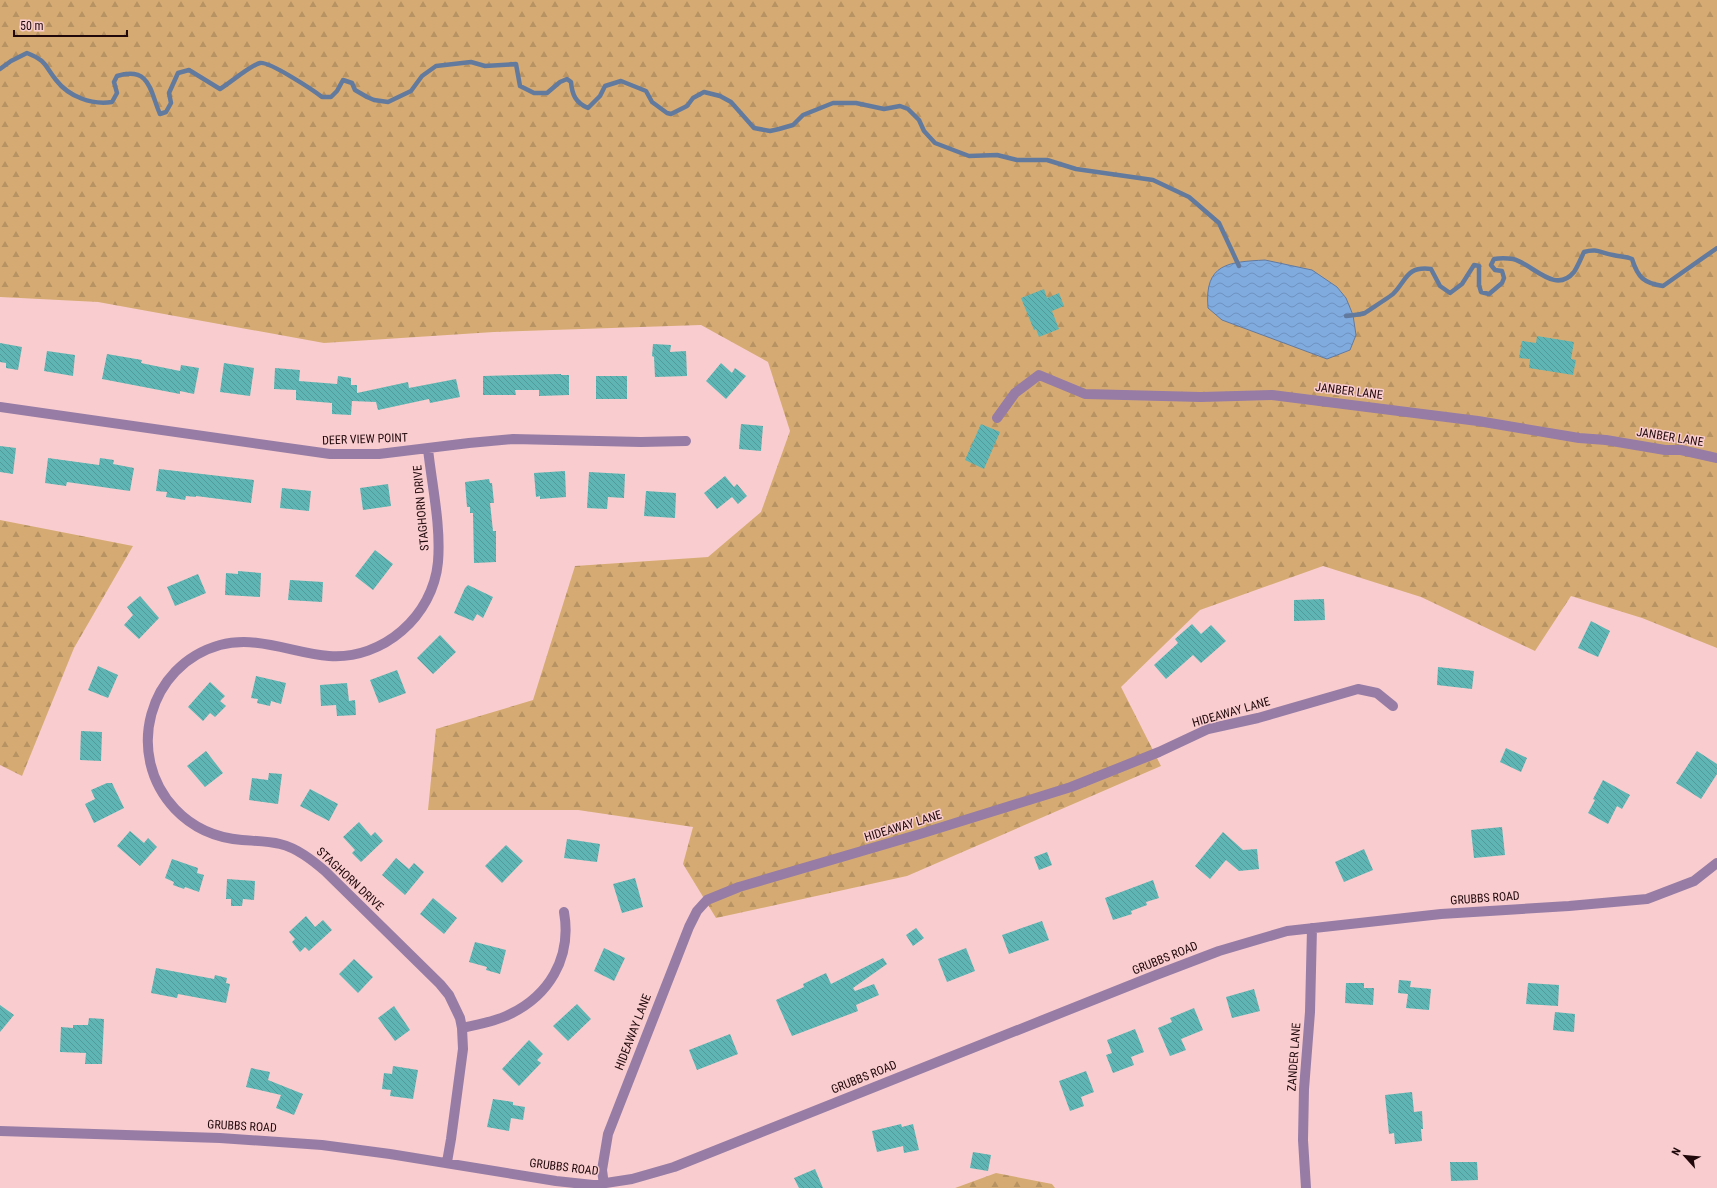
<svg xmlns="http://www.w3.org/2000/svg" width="1717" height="1188" viewBox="0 0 1717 1188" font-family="'Roboto Condensed',sans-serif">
<defs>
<pattern id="forest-firs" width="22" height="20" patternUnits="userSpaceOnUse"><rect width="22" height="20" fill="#d6ab73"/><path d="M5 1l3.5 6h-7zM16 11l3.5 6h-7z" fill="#b79262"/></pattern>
<pattern id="water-waves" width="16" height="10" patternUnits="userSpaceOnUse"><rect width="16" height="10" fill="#80abdf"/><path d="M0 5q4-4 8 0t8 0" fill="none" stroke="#6e92be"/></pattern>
<pattern id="building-back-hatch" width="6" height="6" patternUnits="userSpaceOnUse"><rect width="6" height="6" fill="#5eb5b3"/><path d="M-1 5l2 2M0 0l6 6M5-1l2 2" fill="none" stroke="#519a99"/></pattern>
</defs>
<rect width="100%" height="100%" fill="#f9cdcf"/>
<path fill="url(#forest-firs)" d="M0 0H1717V648L1642 618 1571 596 1535 651 1421 597 1323 566 1200 610 1121 687 1161 766 907 876 716 918 683 864 693 827 578 810H428L436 729 533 700 575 566 708 557 761 512 790 431 768 362 701 325 494 332 324 343 98 302 0 297Z
M0 520 133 546 74 648 22 776 0 765Z
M996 1173 1052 1184 1055 1188H955Z"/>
<path fill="url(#water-waves)" stroke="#637a9f" d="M1265 260 1312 270 1337 287 1346 298 1353 315 1356 335 1350 350 1327 359 1222 320 1208 308C1204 263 1229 262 1265 260Z"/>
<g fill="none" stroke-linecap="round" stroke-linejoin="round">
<path stroke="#637a9f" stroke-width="4.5" d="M0 69 11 61 27 53C47 61 44 65 56 80 69 97 92 105 112 102L117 93 114 82 117 76C151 66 150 92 160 114L166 112 171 103 169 93 178 73 189 70 220 89C230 83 251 65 260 63 269 61 313 90 322 97H331L337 91 343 80 352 83 355 90 367 97 374 100 388 102 411 91 422 76 436 66 471 62 485 66 516 64 520 86 534 93H547L560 82 567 79 571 82C572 95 576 103 588 108L600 96 605 86 621 81 646 91 652 102 667 113 671 114 687 106 693 98 704 92 720 96 731 102 754 128 770 131 779 129 793 125 803 115 833 103H856L884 109 900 106 908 109 919 120 924 131 935 143 969 156 997 155 1017 160H1047L1076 169 1153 180 1189 197 1219 223 1239 266
M1346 316C1352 315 1359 315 1365 313 1366 312 1391 296 1393 294 1407 280 1406 266 1431 269L1440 286 1450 293 1462 284 1474 265 1479 266V285L1481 292 1489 294 1502 283 1504 278 1502 271 1495 270 1491 265 1494 259C1500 258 1506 258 1513 259 1533 264 1555 295 1574 272 1578 266 1581 258 1584 252 1597 248 1601 253 1613 255 1620 257 1626 256 1632 259 1638 278 1644 283 1663 286L1717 248"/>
</g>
<path fill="url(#building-back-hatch)" d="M1044 289 1047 298 1059 293 1064 306 1052 311 1059 329 1039 337 1036 329 1034 330 1021 298Z
M1537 336 1574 342 1571 359 1576 360 1573 375 1529 368 1530 359 1519 358 1522 341 1536 343Z
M0 343 22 347 18 370 6 368V363L0 362Z
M653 344 671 345 670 352 686 351 687 376 655 377 654 357 652 356Z
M47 351 75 355 73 376 44 371Z
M107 354 142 360 141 363 180 371 181 365 199 368 194 394 180 391V394L102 379Z
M224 363 254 368 250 396 220 392Z
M721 363 732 373 735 368 746 376 726 399 706 381Z
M275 368 300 370 299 381 337 384 338 376 351 378V385H357V393L408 382 409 388 456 379 460 397 430 403 429 399 378 410 376 402 352 401 351 415 332 414V403L296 400V390L274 389Z
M561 374V375H569V395L539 396V390H515L516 395H483V376Z
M596 376H627V399H596Z
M741 424 763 426 761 451 739 449Z
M981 424 1000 432 984 469 965 460Z
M0 446 16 448 13 474 0 472Z
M48 458 99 465 100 458 114 460 113 464 134 468 130 491 67 482 66 486 45 483Z
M159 469 254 480 251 503 196 496V497L186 496 185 500 166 497 167 492 156 491Z
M565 471 566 497 540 499V496L536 497 534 473Z
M589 472 625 474 624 498 608 497 607 509 587 508Z
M725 476 734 487 737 484 747 496 738 504 732 497 717 509 704 493Z
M489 479 490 483H492L494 503H490L493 531H496V562L474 563 473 513H470V507H467L465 482Z
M388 484 391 506 363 510 360 488Z
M282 488 311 491 309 511 280 508Z
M646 491 676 493 675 518 644 516Z
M375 550 393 564 373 590 355 576Z
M238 571 261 573 260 597 225 595 226 573 238 574Z
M198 574 206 593 175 606 167 587Z
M290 580 323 582 322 602 288 600Z
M468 585 493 597 483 618 477 614 473 621 454 613 465 588Z
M140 596 159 618 139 639 124 625 133 615 127 607Z
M1324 599 1325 620 1294 621V600Z
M1591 621 1610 631 1598 657 1578 648Z
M1192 624 1201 634 1211 625 1226 641 1201 663 1193 655 1166 679 1154 665 1178 643 1175 639Z
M440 635 456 652 433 674 417 658Z
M98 666 118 675 108 698 88 690Z
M1438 667 1474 671 1472 689 1437 685Z
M397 670 406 693 379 703 370 680Z
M256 676 286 683 281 704 271 701 270 706 257 703 258 699 251 698Z
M210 682 225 696 220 701 226 706 215 717 210 713 203 721 188 707Z
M347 683 349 701 355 700 356 715 337 716 336 705 321 706 320 685Z
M81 731 102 732 101 761 80 760Z
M1506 748 1527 758 1521 772 1500 762Z
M206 751 223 773 205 787 187 766Z
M1697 751 1717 764V774L1701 799 1676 783Z
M269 773 282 774 278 804 249 800 252 778 268 780Z
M1603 780 1630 795 1622 809 1617 806 1608 824 1588 813 1595 800 1593 799Z
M107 783H112L124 808 94 823 85 804 95 799 91 790Z
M310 789 338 804 329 821 300 806Z
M359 822 371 836 375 832 383 841 361 862 352 853 355 850 343 837Z
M1502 827 1505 855 1474 858 1471 830Z
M130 831 144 843 148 838 157 847 140 866 117 846Z
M1223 832 1243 850 1257 849 1259 869 1239 871 1226 860 1210 879 1195 866Z
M567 839 600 844 597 862 564 858Z
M506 845 523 861 502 883 485 866Z
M1364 849 1373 870 1344 882 1335 862Z
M1047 852 1052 865 1039 870 1034 857Z
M396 858 409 869 414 863 424 872 405 895 382 875Z
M172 859 198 868 197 873 204 875 199 892 185 887 184 889 173 885 174 882 165 878Z
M635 878 643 907 622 913 613 884Z
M227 879 255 881 254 900 243 899 242 906H231V899H226Z
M1153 880 1159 898 1146 902 1147 905 1131 911 1132 914 1113 920 1105 898Z
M433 898 457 918 444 934 420 914Z
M306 916 315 927 323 920 332 930 309 951 305 947 300 952 292 942 295 939 289 932Z
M1042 921 1049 940 1009 954 1002 935Z
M916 928 924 938 913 946 906 935Z
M475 942 506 950 500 974 486 970 487 967 469 962Z
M604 948 625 958 614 981 594 971Z
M966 948 975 971 947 982 938 959Z
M883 958 887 964 853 988 855 991 874 984 879 995 856 1005 858 1011 792 1036 776 1000 804 987 803 984 826 973 831 984Z
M354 959 373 977 358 993 339 974Z
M156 968 214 979 215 975 227 978 226 983 230 984 226 1003 178 994 177 998 151 993Z
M1399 980 1411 981 1410 987 1431 989 1429 1010 1406 1008 1408 994 1398 993Z
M1346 983H1364V988H1374L1373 1005 1345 1003Z
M1528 983 1559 985 1558 1006 1526 1004Z
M1254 989 1260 1011 1232 1018 1226 997Z
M577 1004 591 1019 568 1041 553 1026Z
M0 1005 14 1015 0 1032Z
M394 1006 410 1030 395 1041 378 1018Z
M1194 1008 1203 1030 1181 1039 1186 1050 1170 1056 1158 1028 1172 1022 1170 1018Z
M1555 1012 1575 1014 1574 1032 1553 1030Z
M89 1018 104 1019 102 1064H85L86 1053 60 1052 61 1027 73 1028V1025H88Z
M1135 1029 1144 1052 1131 1057 1134 1065 1113 1073 1106 1055 1112 1053 1107 1040Z
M730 1034 738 1054 697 1070 689 1050Z
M529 1040 543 1054 537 1060 541 1063 519 1086 502 1069Z
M393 1066 418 1070 413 1099 390 1096 391 1090 382 1089 384 1073 392 1074Z
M251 1068 270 1072 268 1080 303 1094 294 1115 276 1108 281 1095 246 1087Z
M1086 1071 1094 1092 1081 1097 1084 1106 1070 1111 1059 1081Z
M1412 1092 1414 1112 1422 1111 1423 1129H1421L1422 1141 1395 1144 1394 1133 1389 1134 1385 1095Z
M493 1099 513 1102V1105L525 1107 523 1120 511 1118 509 1131 487 1127Z
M901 1124 902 1127 913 1124 919 1150 904 1153 903 1146 877 1152 872 1131Z
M973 1152 991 1155 988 1171 970 1168Z
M1450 1162H1477L1478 1180 1451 1181Z
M815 1169 823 1188H799L794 1178Z"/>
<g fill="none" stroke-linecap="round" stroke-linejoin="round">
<path stroke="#977ca5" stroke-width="10" d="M0 407 330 454H379L469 443 513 439 641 442 686 441
M997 418 1015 393 1039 375 1085 394 1201 397 1272 395 1478 421 1579 438 1606 440 1665 450H1681L1717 458
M428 449C432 486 441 525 438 562 433 616 383 660 329 656 293 653 257 635 220 645 148 665 124 755 175 809 193 828 217 838 242 840 255 841 268 841 280 844 297 848 312 860 325 871L440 984 449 995 460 1018 462 1028 463 1049 451 1139 447 1162
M462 1028C477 1025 492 1022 506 1016 549 997 572 958 564 912
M0 1131 220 1138 322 1145 390 1154 556 1181 593 1185 632 1179 674 1167 1156 975 1219 951 1287 931 1441 914 1569 906 1647 899 1694 881 1717 863
M604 1185 602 1170 608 1134 689 927 697 911 707 900 739 887 920 834 1071 787 1159 752 1208 729 1258 718 1358 689 1377 693 1393 706
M1306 1188 1303 1140 1304 1089 1310 1012 1312 928"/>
</g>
<g text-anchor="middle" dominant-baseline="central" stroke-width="3" stroke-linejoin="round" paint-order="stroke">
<g font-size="12" fill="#20080b" stroke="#f9cdcf">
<text transform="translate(1349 391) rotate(7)">JANBER LANE</text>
<text transform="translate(1670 437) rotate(9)">JANBER LANE</text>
<text transform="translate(365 439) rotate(-2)">DEER VIEW POINT</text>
<text transform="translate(421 508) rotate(-95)">STAGHORN DRIVE</text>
<text transform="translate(1231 712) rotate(-16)">HIDEAWAY LANE</text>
<text transform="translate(903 826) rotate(-17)">HIDEAWAY LANE</text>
<text transform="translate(350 879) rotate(43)">STAGHORN DRIVE</text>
<text transform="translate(1485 898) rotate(-4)">GRUBBS ROAD</text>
<text transform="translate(1165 958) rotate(-22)">GRUBBS ROAD</text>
<text transform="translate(633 1032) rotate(-69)">HIDEAWAY LANE</text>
<text transform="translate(1294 1057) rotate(-86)">ZANDER LANE</text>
<text transform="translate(864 1077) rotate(-22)">GRUBBS ROAD</text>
<text transform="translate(242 1126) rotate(3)">GRUBBS ROAD</text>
<text transform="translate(564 1167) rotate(7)">GRUBBS ROAD</text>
</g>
</g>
<g transform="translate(1685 1156) rotate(297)" stroke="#f9cdcf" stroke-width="3" paint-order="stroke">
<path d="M0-3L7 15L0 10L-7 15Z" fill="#20080b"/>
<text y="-6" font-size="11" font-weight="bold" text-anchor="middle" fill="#20080b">N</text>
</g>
<path d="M14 30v6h113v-6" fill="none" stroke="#20080b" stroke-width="2"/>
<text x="20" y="30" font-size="12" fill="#20080b" stroke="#f9cdcf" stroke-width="3" paint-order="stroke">50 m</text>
</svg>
